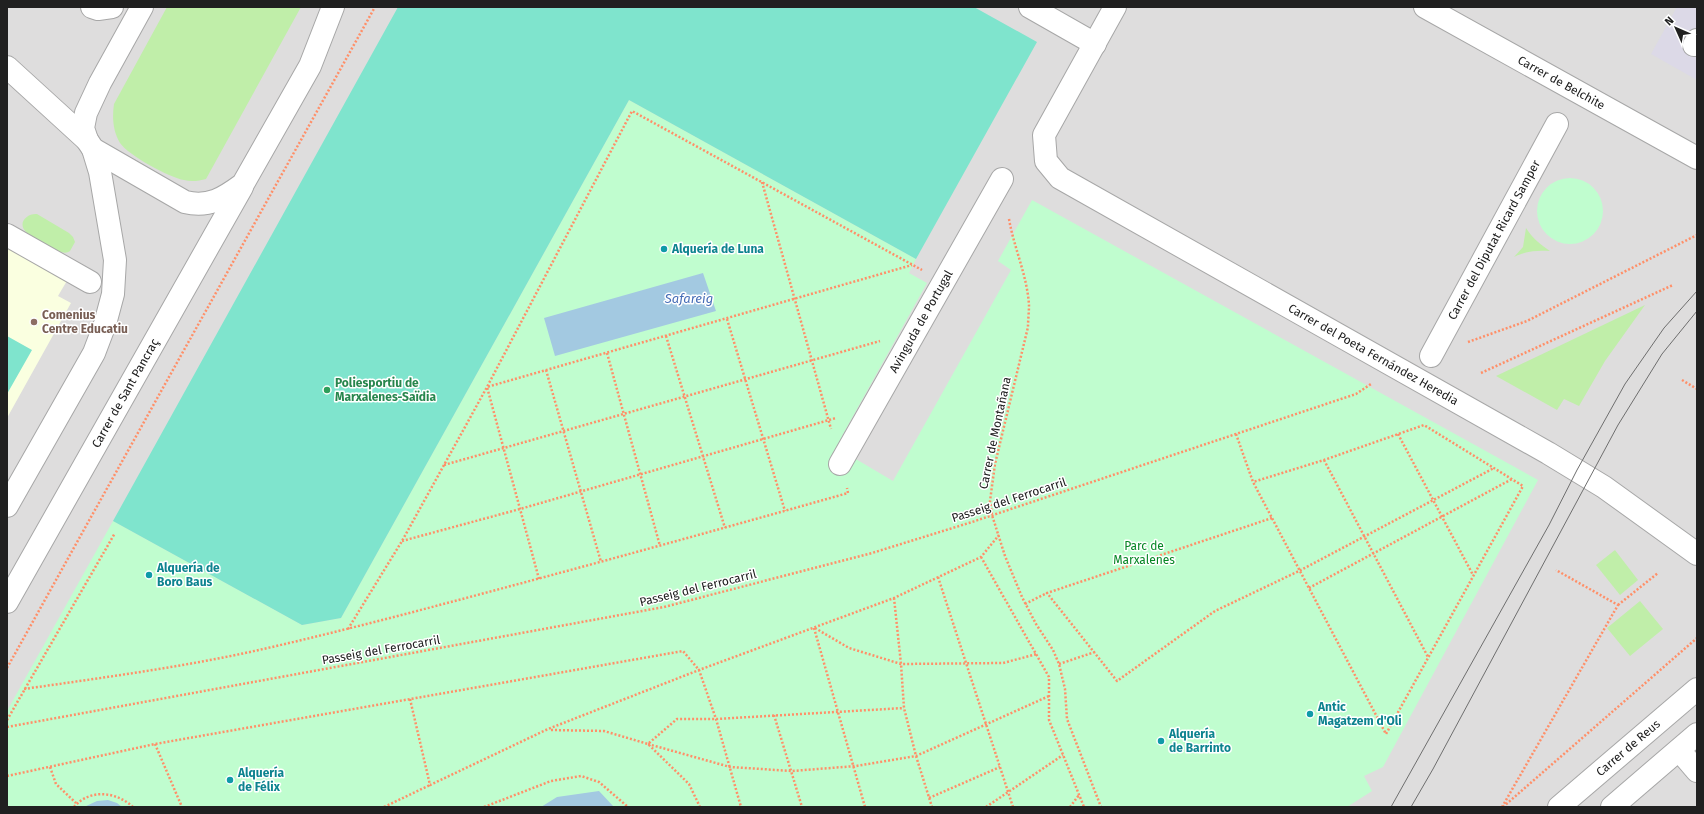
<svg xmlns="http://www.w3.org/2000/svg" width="1704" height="814" viewBox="0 0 1704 814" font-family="'Fira Sans',sans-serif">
<rect width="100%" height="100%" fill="#f1efe5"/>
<path fill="#dedddd" d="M7 7H1697V807H7Z"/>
<path fill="#faffe0" d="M7 244 68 279 58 296 71 303 7 418Z"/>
<path fill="#c0eea9" d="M167 7H301L206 179C199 181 191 182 184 180 170 178 128 155 120 143 113 131 112 118 114 104Z
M37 214 69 233 73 237 75 242 70 251C67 253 65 253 61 252 54 251 31 237 26 232 17 223 27 213 37 214Z
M1526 228C1533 239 1540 244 1550 251 1537 250 1526 251 1514 257L1523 247Z
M1645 305 1605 361 1579 406 1564 399 1557 410 1496 376Z
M1615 550 1638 580 1620 595 1596 565Z
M1640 601 1663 629 1630 656 1607 628Z"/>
<path fill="#c0fdcf" d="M629 100 916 259 909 273 927 283 842 436 849 455 893 481 1011 270 998 261 1032 200 1538 480 1383 767 1364 776 1372 791 1347 807H7V711L113 521 302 625 341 618Z
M1537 211a33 33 0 1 1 66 0a33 33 0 1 1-66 0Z"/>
<path fill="#7fe4cd" d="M398 7H974L1037 42 916 259 629 100 341 618 302 625 113 521Z
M7 336 32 350 7 394Z"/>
<path fill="#dcd9e7" d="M1677 7H1697V80L1651 54Z"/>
<path fill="#a3c9e1" d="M703 273 716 311 555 356 544 318Z
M599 791 614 807H541L557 797Z
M108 800 117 803 122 807H84L97 801Z"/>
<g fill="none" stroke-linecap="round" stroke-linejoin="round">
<defs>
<g id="minor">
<path d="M92 7 98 9 112 7"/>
<path d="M142 7 100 83 86 113 83 128 87 140 93 149 185 202C209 208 224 198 243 184L310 66 333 7"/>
<path d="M1030 7 1095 44"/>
<path id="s1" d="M1115 7 1044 135 1046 161 1060 178 1548 453 1604 487 1697 554"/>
<path id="s2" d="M1425 7 1697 158"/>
<path d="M1694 45 1697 40"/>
<path d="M7 67 87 140"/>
<path d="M7 235 90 282"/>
<path id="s3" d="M1431 356 1557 124"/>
<path id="s4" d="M840 464 1002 179"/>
<path d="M7 506 94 353 105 324 113 294 115 260 100 172 93 149"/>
<path id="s5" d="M7 602 242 187"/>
<path d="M1679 750 1697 771"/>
<path id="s6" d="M1559 807 1697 689"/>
<path d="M1612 807 1697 734"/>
</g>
</defs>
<use href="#minor" stroke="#a7a7a7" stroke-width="24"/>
<path stroke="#ff8f68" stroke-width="2.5" stroke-dasharray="2 2" stroke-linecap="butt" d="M762 182 831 429
M1009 219C1014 248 1027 275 1029 305 1029 312 1028 320 1028 327L995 464 990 501 992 515 1005 556 1022 597 1036 624 1053 650 1059 664 1065 689 1067 719 1101 807
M727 319 785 511
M666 336 725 528
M1468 342 1527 321 1697 235
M607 353 660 546
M546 370 601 562
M1481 373 1673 285
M1682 380 1697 389
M1236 434 1253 482 1386 734 1523 486 1424 425 1324 460 1253 482
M1398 434 1473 575
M1324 460 1428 657
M444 465 880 341
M1272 518 1047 593 1117 681 1215 611 1299 571 1494 468
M402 541 520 509 836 418
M981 557 1049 677V720L1084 807
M938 577 1013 807
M539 579 487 387 912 265
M1309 588 1512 479
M894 598 901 664 904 708 916 756 932 807
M1025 604 1047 593
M1618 605 1658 573
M814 628 865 807
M815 628 849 648 901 664 1003 663 1037 654
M348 629 402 541 487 387 632 111 922 270
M1059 664 1095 652
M7 668 375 7
M24 689C107 677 191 666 272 647 337 632 402 615 466 598 594 564 721 529 848 493L847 488
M410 699 430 785 548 729 699 670 894 598 981 557 999 535
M774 715 802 807
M7 720 115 533
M7 727 664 607 872 553 972 522 1356 394 1371 384
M551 730 604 731 648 744 689 784 700 807
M649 743 677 719H716L904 708
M155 744 182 807
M648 744 730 767 792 771 856 766 916 756 1049 696
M50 767 56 784 76 803
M7 776 155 744 683 651 699 670 716 719 741 807
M929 798 1000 767
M74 807C90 788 117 792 133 807
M384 807 430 785
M484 807 551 781 581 776 599 782 628 807
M986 807 1063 755
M1070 807 1079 795
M1502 807 1618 605 1556 570
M1503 807 1697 638"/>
<use href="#minor" stroke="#fff" stroke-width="22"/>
<path stroke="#6e6e6e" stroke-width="1" d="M1391 807 1549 525 1577 470 1625 384 1664 328 1697 291
M1411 807 1433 769 1618 425 1662 354 1697 311"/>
</g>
<g fill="#0f9aa8" stroke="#fff" stroke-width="1.5">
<circle cx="664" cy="249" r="4"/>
<circle cx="149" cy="575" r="4"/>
<circle cx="1310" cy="714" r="4"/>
<circle cx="1161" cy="741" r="4"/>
<circle cx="230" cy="780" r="4"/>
</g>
<circle fill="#8d6e63" stroke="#fff" stroke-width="1.5" cx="34" cy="322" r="4"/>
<circle fill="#2e9e5b" stroke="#fff" stroke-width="1.5" cx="327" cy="390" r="4"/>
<g text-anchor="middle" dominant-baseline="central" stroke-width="3" stroke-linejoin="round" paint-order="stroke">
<g font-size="12" fill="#202020" stroke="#fff">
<text stroke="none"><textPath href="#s2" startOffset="156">Carrer de Belchite</textPath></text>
<text stroke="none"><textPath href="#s3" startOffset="132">Carrer del Diputat Ricard Samper</textPath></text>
<text stroke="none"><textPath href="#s4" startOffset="164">Avinguda de Portugal</textPath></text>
<text stroke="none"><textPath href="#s1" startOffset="554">Carrer del Poeta Fernández Heredia</textPath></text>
<text stroke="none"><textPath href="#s5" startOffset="240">Carrer de Sant Pancraç</textPath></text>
<text transform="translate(995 433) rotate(-78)">Carrer de Montañana</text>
<text transform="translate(1009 500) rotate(-18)">Passeig del Ferrocarril</text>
<text transform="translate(698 588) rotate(-14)">Passeig del Ferrocarril</text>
<text transform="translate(381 650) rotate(-10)">Passeig del Ferrocarril</text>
<text stroke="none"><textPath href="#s6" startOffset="91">Carrer de Reus</textPath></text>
</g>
<g font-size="12" font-weight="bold" fill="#0d838f" stroke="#fff" text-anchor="start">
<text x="672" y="249">Alquería de Luna</text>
<text x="157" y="568">Alquería de<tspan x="157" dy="14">Boro Baus</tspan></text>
<text x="1318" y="707">Antic<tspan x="1318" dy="14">Magatzem d'Oli</tspan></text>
<text x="1169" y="734">Alquería<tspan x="1169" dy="14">de Barrinto</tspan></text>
<text x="238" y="773">Alquería<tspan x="238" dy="14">de Félix</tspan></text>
</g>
<g font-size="12" font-weight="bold" fill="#785e54" stroke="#fff" text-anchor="start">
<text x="42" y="315">Comenius<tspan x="42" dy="14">Centre Educatiu</tspan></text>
</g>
<g font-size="12" font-weight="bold" fill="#27864d" stroke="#fff" text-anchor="start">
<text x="335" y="383">Poliesportiu de<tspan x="335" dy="14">Marxalenes-Saïdia</tspan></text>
</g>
<g font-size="12" fill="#058624" stroke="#fff">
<text x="1144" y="546">Parc de<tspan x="1144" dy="14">Marxalenes</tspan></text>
</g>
<g font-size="13" font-style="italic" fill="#456cb6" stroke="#fff">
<text x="689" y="298">Safareig</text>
</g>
</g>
<rect width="1704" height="814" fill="none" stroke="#202020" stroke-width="16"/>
<g transform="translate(1676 28) rotate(315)" stroke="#ffffff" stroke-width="3" paint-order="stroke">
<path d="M0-3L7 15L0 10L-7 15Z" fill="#202020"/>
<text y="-6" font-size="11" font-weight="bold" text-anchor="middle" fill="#202020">N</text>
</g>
</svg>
